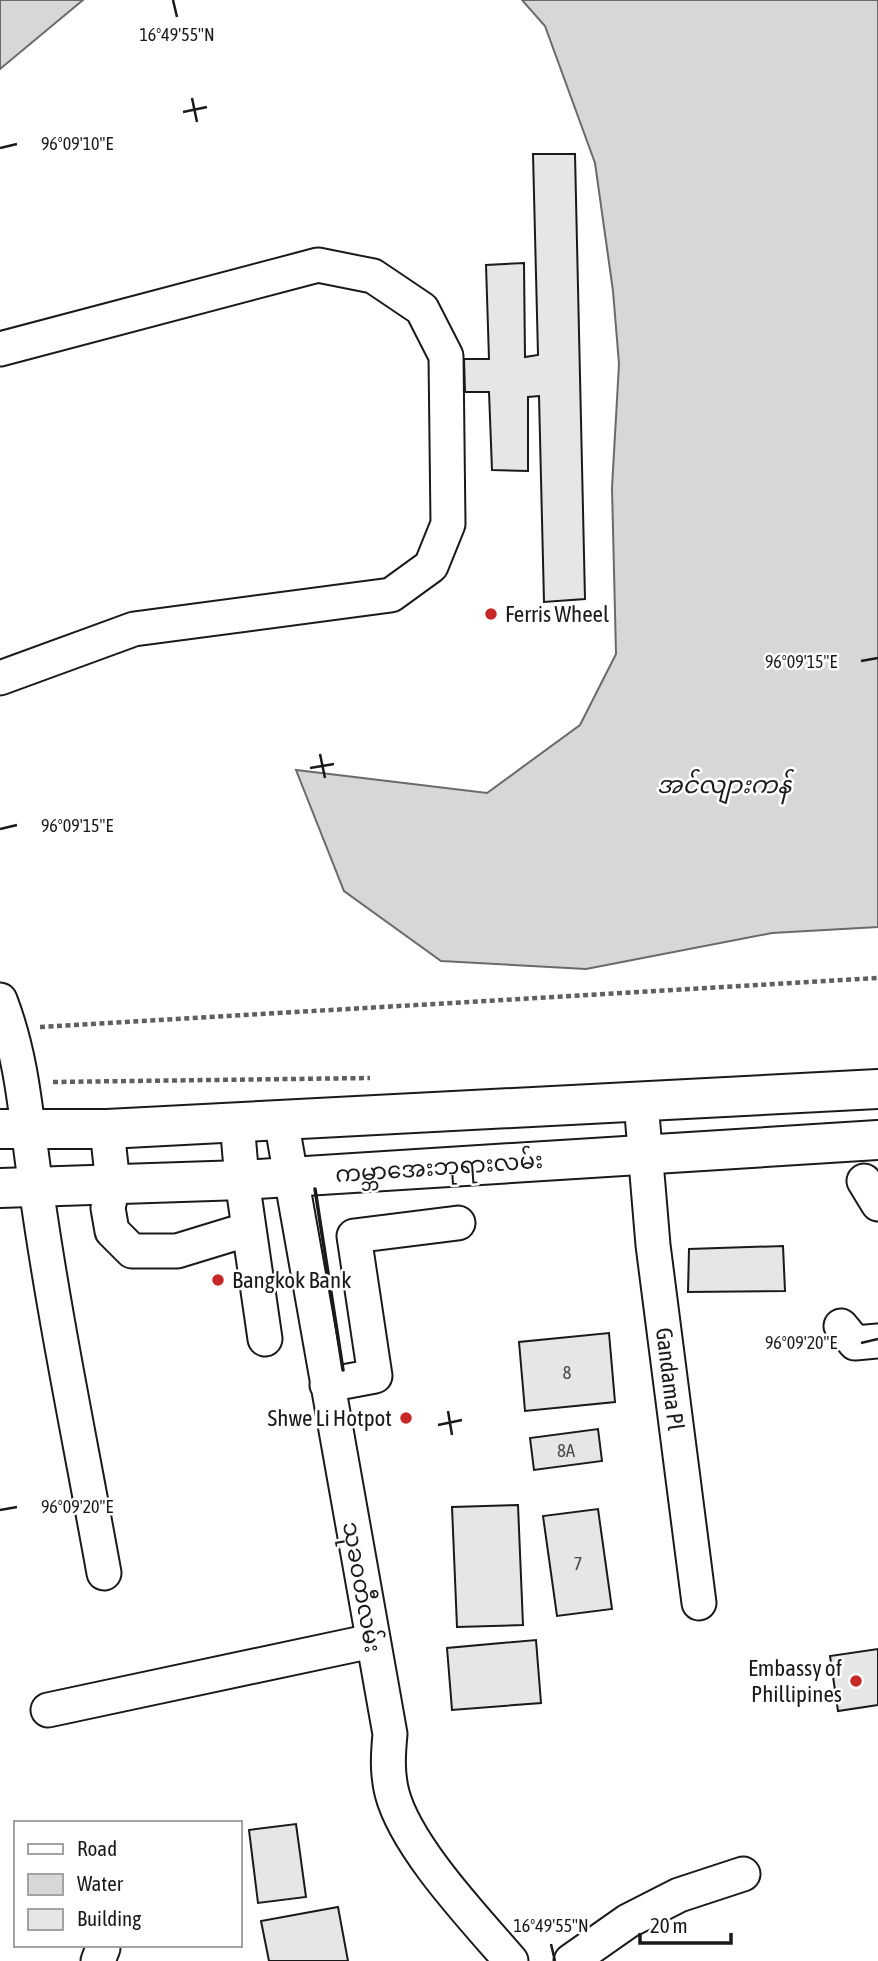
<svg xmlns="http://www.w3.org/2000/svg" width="878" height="1961" viewBox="0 0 878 1961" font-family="'Asap Condensed','Noto Sans Myanmar',sans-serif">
<rect width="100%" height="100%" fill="#fff"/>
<path fill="#d7d7d7" stroke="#6a6a6a" stroke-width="2" d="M0 0H83L0 69Z
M522 0H878V927L772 933 586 969 441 961 344 891 296 770 487 793 580 725 616 654 612 488 619 364 613 291 595 163 545 26Z"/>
<path fill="#e6e6e6" stroke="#1a1a1a" stroke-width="2" d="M533 154H575L585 599 544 602 539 396 528 397V471L492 470 489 392H465L464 359H489L486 265 524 263 525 357 538 355Z
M783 1246 785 1291 688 1292 689 1249Z
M609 1333 615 1402 525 1411 519 1342Z
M598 1429 602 1461 534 1470 530 1438Z
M518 1505 523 1625 457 1627 452 1507Z
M598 1509 612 1609 557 1616 543 1516Z
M536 1640 541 1703 452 1710 447 1648Z
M878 1649V1705L838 1711 830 1656Z
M296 1824 306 1897 258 1903 249 1830Z
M338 1907 348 1961H269L261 1921Z"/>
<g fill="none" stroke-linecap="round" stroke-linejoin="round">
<defs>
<path id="minor" d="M0 349 318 265 373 276 422 309 446 356 448 524 431 566 391 595 134 629 0 678
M0 1000C24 1062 26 1122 36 1187 54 1316 81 1445 104 1573
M641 1102 653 1245 699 1603
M281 1120 390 1734C388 1755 387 1773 392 1793 406 1847 474 1918 511 1961
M237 1122 242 1180 265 1339
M107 1129 113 1185 108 1208 112 1231 132 1251H177L249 1229
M864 1181 878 1204
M841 1326 855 1343 878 1341
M327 1385 375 1376 354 1236 458 1223
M48 1710 372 1641
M98 1961 103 1948
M571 1961 628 1921 679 1895 743 1874"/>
<path id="major" d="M0 1129H107L878 1089
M0 1188 242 1180 878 1140"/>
</defs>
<use href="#minor" stroke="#1a1a1a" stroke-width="37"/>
<use href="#major" stroke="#1a1a1a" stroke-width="42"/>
<path stroke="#5f5f5f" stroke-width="4.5" stroke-dasharray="5 3.5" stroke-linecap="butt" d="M40 1027 878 978
M53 1082 370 1078"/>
<use href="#minor" stroke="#fff" stroke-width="33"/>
<use href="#major" stroke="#fff" stroke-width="38"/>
<path stroke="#1a1a1a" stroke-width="3.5" d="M315 1189 343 1370"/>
</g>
<path fill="none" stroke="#1a1a1a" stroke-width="2.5" d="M173 0 177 17M192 98 197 122M183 112 207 107M0 148 17 144M861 661 878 658M320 754 325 778M310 768 334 764M0 829 17 825M861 1343 878 1339M448 1411 452 1435M438 1425 462 1420M0 1510 17 1507M551 1944 555 1961"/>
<g fill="#c62828" stroke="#fff" stroke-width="2.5">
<circle cx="491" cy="614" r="7"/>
<circle cx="218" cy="1280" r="7"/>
<circle cx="406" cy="1418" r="7"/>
<circle cx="856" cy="1681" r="7"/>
</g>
<g text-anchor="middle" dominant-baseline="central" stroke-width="5" stroke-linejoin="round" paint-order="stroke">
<g font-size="19" fill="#4d4d4d">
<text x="567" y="1372">8</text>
<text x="566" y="1450">8A</text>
<text x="578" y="1563">7</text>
</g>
<g font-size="23" fill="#1a1a1a" stroke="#fff" text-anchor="start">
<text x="505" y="614">Ferris Wheel</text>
<text x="232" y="1280">Bangkok Bank</text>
<text x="392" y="1418" text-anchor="end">Shwe Li Hotpot</text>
<text x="842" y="1668" text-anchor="end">Embassy of<tspan x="842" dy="26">Phillipines</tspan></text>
</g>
<g font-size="23" fill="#1a1a1a" stroke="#fff">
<text transform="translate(439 1167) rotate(-4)">ကမ္ဘာအေးဘုရားလမ်း</text>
<text transform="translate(670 1379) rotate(83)">Gandama Pl</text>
<text transform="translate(362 1587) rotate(80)">သုခဝတီလမ်း</text>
</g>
<g font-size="24" font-style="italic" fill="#1a1a1a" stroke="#fff">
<text x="724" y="784">အင်လျားကန်</text>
</g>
</g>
<g font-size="18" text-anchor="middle" fill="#1a1a1a" stroke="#fff" stroke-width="5" stroke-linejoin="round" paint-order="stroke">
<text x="177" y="41">16°49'55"N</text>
<text x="77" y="150">96°09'10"E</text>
<text x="801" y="668">96°09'15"E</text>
<text x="77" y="832">96°09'15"E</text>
<text x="801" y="1349">96°09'20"E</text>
<text x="77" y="1513">96°09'20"E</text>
<text x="551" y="1932">16°49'55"N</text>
</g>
<rect x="14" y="1821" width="228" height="126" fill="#ffffff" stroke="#a3a3a3" stroke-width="2"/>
<rect x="28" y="1844" width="35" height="10" fill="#ffffff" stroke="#a3a3a3" stroke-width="2"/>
<text x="77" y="1856" font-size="21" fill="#1a1a1a">Road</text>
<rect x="28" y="1874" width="35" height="21" fill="#d7d7d7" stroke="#a3a3a3" stroke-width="2"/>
<text x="77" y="1891" font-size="21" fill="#1a1a1a">Water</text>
<rect x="28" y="1909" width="35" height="21" fill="#e6e6e6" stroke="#a3a3a3" stroke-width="2"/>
<text x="77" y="1926" font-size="21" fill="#1a1a1a">Building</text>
<path d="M640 1933v10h91v-10" fill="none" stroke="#1a1a1a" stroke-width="3.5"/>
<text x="650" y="1933" font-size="21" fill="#1a1a1a" stroke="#ffffff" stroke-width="5" paint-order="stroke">20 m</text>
</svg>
